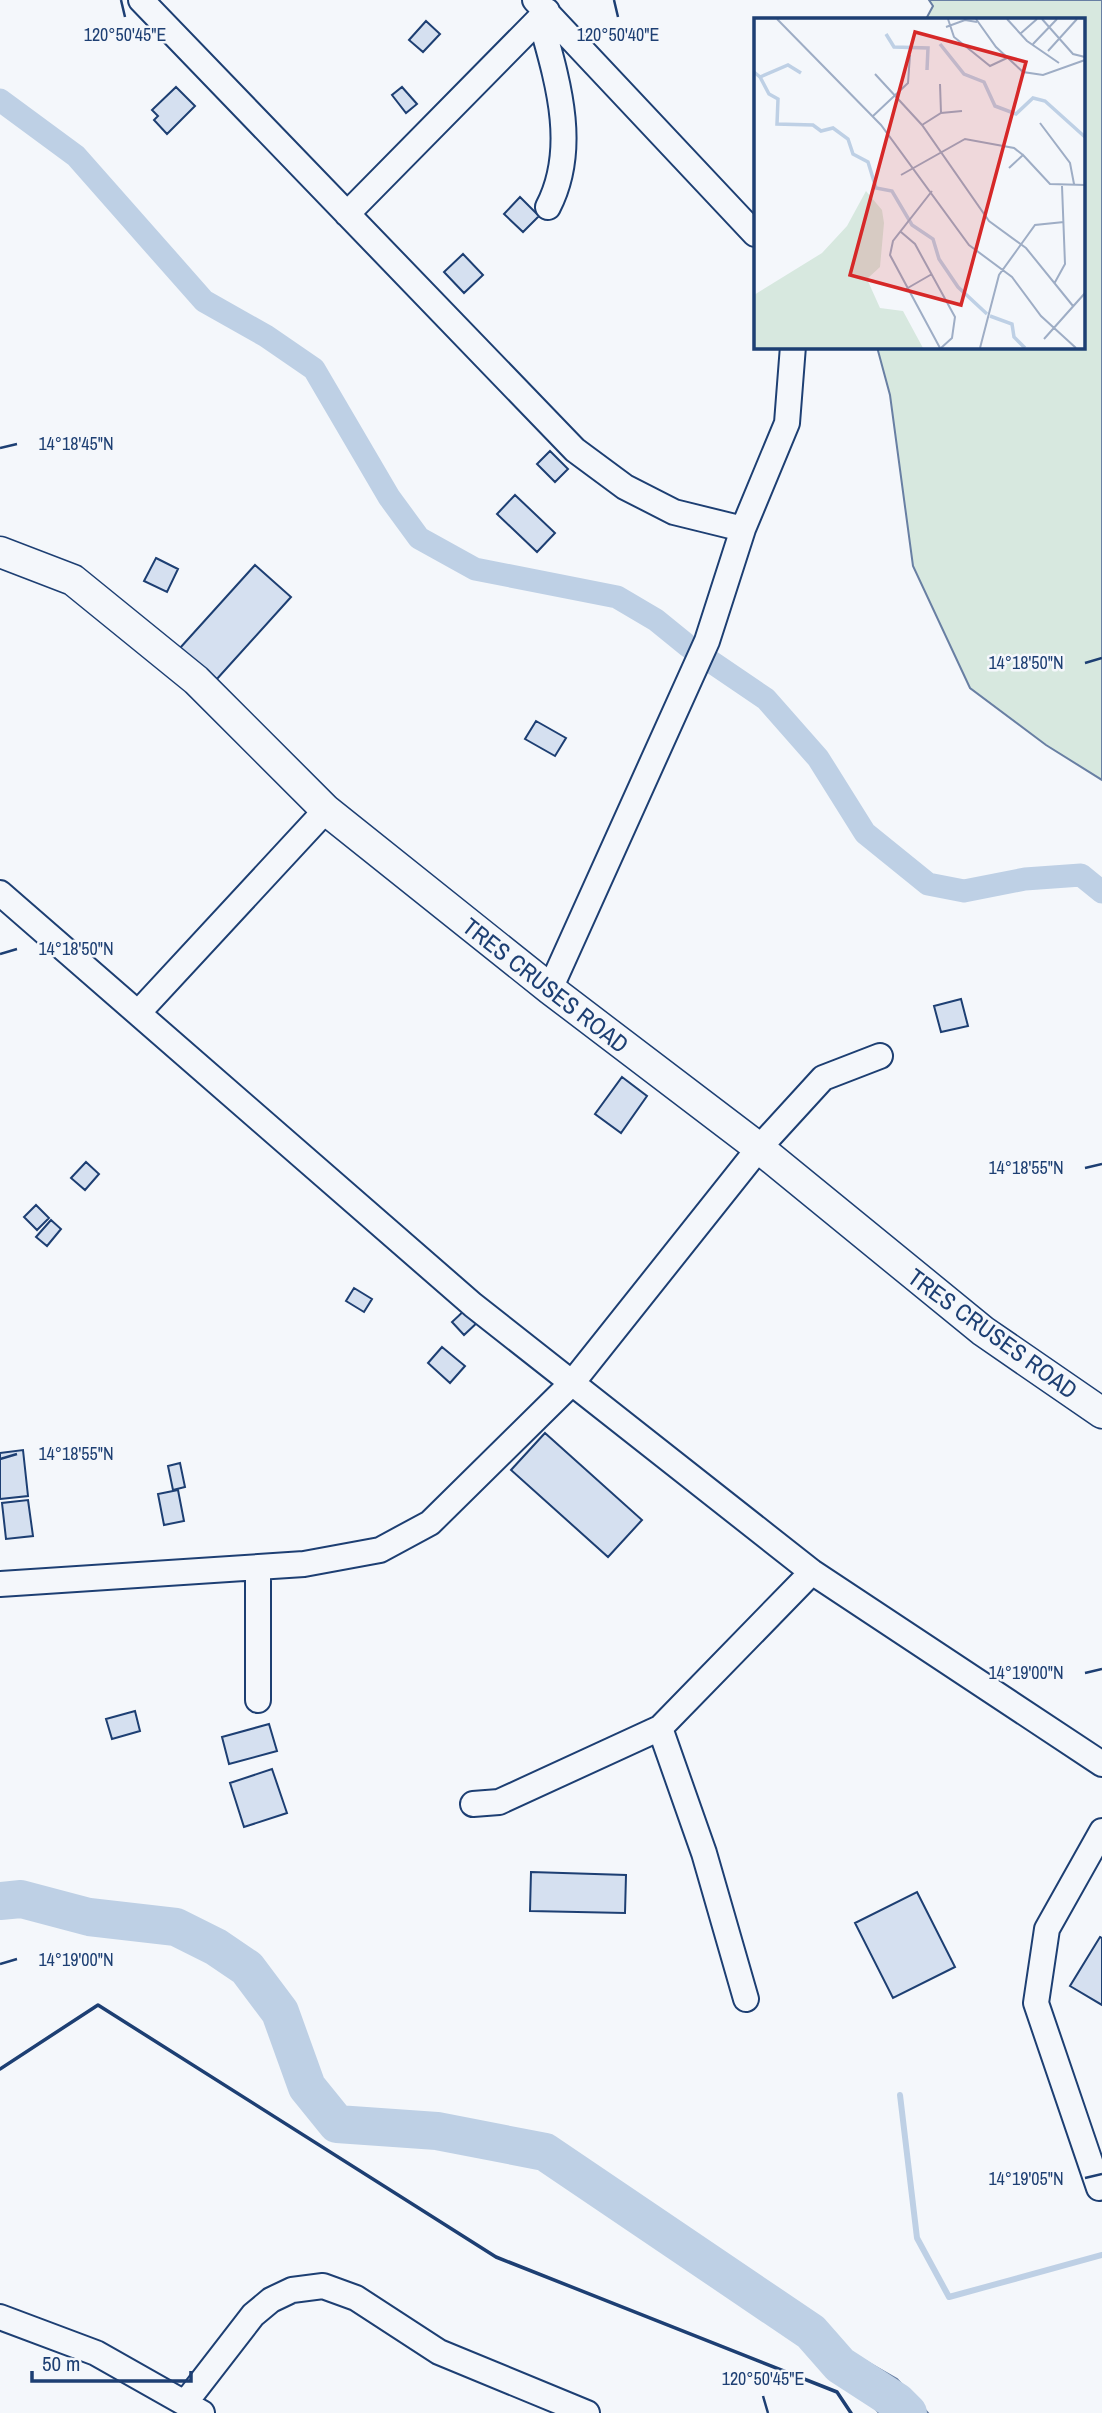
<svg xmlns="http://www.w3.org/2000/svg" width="1102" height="2413" viewBox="0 0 1102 2413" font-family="'Archivo Narrow',sans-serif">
<rect width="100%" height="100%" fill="#f4f7fb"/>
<path fill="#d7e8df" stroke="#687fa3" stroke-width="2" d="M929 0H1102V780L1046 745 970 688 913 566 890 395 877 347 1083 346V19H926L933 6Z"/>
<path fill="#bed0e5" stroke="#687fa3" stroke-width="2" d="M545 2152 754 2281 843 2348 897 2379 928 2413H879L811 2332Z"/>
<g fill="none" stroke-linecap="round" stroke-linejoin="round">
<path stroke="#bed0e5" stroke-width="6" d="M900 2095 917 2238 949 2297 1102 2255"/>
<path stroke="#bed0e5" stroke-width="23" d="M0 100 76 156 204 301 266 336 314 369 389 497 419 538 475 569 617 597 656 620 688 646 766 699 818 758 865 833 928 884 964 891 1025 879 1081 875 1102 892"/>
<path stroke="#bed0e5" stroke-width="38" d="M0 1901 21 1899 89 1917 176 1927 216 1947 247 1968 280 2012 307 2087 337 2124 437 2131 545 2152 811 2332 840 2365 897 2402 908 2413"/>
</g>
<path fill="#d5e0f0" stroke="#1d3f73" stroke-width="2" d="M426 21 440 34 423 52 409 40Z
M176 87 195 106 167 134 154 120 158 116 152 110Z
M402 87 417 104 406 113 392 95Z
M520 197 539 216 523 232 504 214Z
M463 254 483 275 464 293 444 272Z
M550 451 568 469 555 482 537 464Z
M515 495 555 533 537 552 497 514Z
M156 558 178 569 167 592 144 581Z
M255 565 291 597 216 680 180 648Z
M536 721 566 738 555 756 525 739Z
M961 999 968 1026 941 1032 934 1006Z
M622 1077 647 1096 621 1133 595 1114Z
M86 1162 99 1174 85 1190 71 1178Z
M36 1205 49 1218 37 1230 24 1217Z
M51 1220 61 1229 47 1246 36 1237Z
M354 1288 372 1299 364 1312 346 1301Z
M468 1307 481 1319 464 1335 452 1322Z
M442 1347 465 1366 450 1383 428 1363Z
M545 1433 642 1520 608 1557 511 1470Z
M23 1450 28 1496 0 1499V1453Z
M180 1463 185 1487 173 1490 168 1466Z
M178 1490 184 1521 164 1525 158 1494Z
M28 1500 33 1536 6 1539 2 1503Z
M135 1711 140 1731 112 1739 106 1719Z
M269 1724 277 1751 229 1764 222 1737Z
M272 1769 287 1813 244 1827 230 1783Z
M531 1872 626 1875 625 1913 530 1911Z
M917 1892 955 1967 893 1998 855 1923Z
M1100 1937 1102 1938V2005L1070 1986Z"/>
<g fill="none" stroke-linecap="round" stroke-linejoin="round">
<defs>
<path id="minor" d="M141 0 575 450 625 487 674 512 743 529
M535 0 755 234
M540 18C557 79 579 147 548 207
M347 214 547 11
M0 893 473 1305 812 1572 1102 1764
M550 989 707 641 743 529 787 423 793 346
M138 1013 326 810
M258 1568V1700
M0 1584 304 1564 380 1550 430 1523 572 1383 759 1148 823 1078 880 1056
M660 1728 704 1853 746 1999
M473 1804 499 1802 660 1728 812 1572
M1099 2188 1036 2003 1047 1929 1102 1831
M0 2317 96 2353 202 2413
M185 2403 253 2315 271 2300 292 2290 323 2286 356 2298 439 2352 587 2413"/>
<path id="major" d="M0 552 73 580 196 680 326 810 550 989 759 1148 983 1331 1102 1413"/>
</defs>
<use href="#minor" stroke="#1d3f73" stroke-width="28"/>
<use href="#major" stroke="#1d3f73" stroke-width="33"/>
<use href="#minor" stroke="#f4f7fb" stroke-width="24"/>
<use href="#major" stroke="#f4f7fb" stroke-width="30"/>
<path stroke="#1d3f73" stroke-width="3.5" d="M0 2069 98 2005 496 2257 837 2392 851 2413"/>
</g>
<path fill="none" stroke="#1d3f73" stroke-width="2.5" d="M121 0 125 17M614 0 618 17M0 448 17 444M1085 663 1102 658M0 954 17 949M1085 1168 1102 1164M0 1459 17 1454M1085 1673 1102 1669M0 1964 17 1959M1085 2178 1102 2174M763 2396 768 2413"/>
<g text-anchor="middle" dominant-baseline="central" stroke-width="5" stroke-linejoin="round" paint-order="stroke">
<g font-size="24" fill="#1d3f73" stroke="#f4f7fb">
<text transform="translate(546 985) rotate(38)">TRES CRUSES ROAD</text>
<text transform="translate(993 1333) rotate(36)">TRES CRUSES ROAD</text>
</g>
</g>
<g transform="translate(754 18)">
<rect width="331" height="331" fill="#f4f7fb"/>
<path d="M112 173 128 192 130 205 126 249 113 261 126 290 149 293 169 330H0V277L68 235 93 208Z" fill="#d7e8df"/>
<path fill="none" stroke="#bed0e5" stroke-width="3.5" d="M132 16 140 29 174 30 173 52M186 26 210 56 230 64 241 88 262 96 279 80 291 83 331 119M0 54 6 59 34 47 47 55M6 59 15 76 24 81 23 106 59 107 67 113 79 110 94 121 99 136 114 144 122 170 138 173 158 207 179 221 185 241 204 269 233 296M236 298 258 306 260 319 271 330"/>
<path fill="none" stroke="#9eadc5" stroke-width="2" d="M23 1 127 107 215 227 258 259 287 298 322 330M194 1 200 19 236 48 253 40M222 1 242 29 269 54 289 57 331 42M253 1 273 23 305 45M288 1 319 36 331 39M192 9 211 2 223 4M266 16 283 1M279 26 303 1M294 33 323 1M121 56 168 107 235 203 272 230 319 288M186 66 187 95M119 98 154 65 156 37M286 105 316 145 320 166M168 107 187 95 208 93M255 150 269 137 296 166 331 167M147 157 211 121 260 130 269 137M178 173 139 223 136 237 186 330M147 214 161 226 201 299 198 320 187 330M300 266 311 246 308 168M152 271 178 256M290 321 331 275M226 330 245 257 281 207 310 204"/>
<path fill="#d62828" fill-opacity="0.15" stroke="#d62828" stroke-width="3.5" d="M161 14 272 44 207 287 96 257Z"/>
<rect width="331" height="331" fill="none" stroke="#1d3f73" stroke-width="3.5"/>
</g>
<g font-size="18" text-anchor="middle" fill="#1d3f73" stroke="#f4f7fb" stroke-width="5" stroke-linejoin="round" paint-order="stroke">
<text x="125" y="41">120°50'45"E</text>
<text x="618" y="41">120°50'40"E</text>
<text x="76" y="450">14°18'45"N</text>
<text x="1026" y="669">14°18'50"N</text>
<text x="76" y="955">14°18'50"N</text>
<text x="1026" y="1174">14°18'55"N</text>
<text x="76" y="1460">14°18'55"N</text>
<text x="1026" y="1679">14°19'00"N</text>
<text x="76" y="1966">14°19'00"N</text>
<text x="1026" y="2185">14°19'05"N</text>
<text x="763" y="2385">120°50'45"E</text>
</g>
<path d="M32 2371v10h159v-10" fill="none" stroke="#1d3f73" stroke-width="3.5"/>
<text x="42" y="2371" font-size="21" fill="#1d3f73" stroke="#f4f7fb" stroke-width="5" paint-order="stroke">50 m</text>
</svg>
